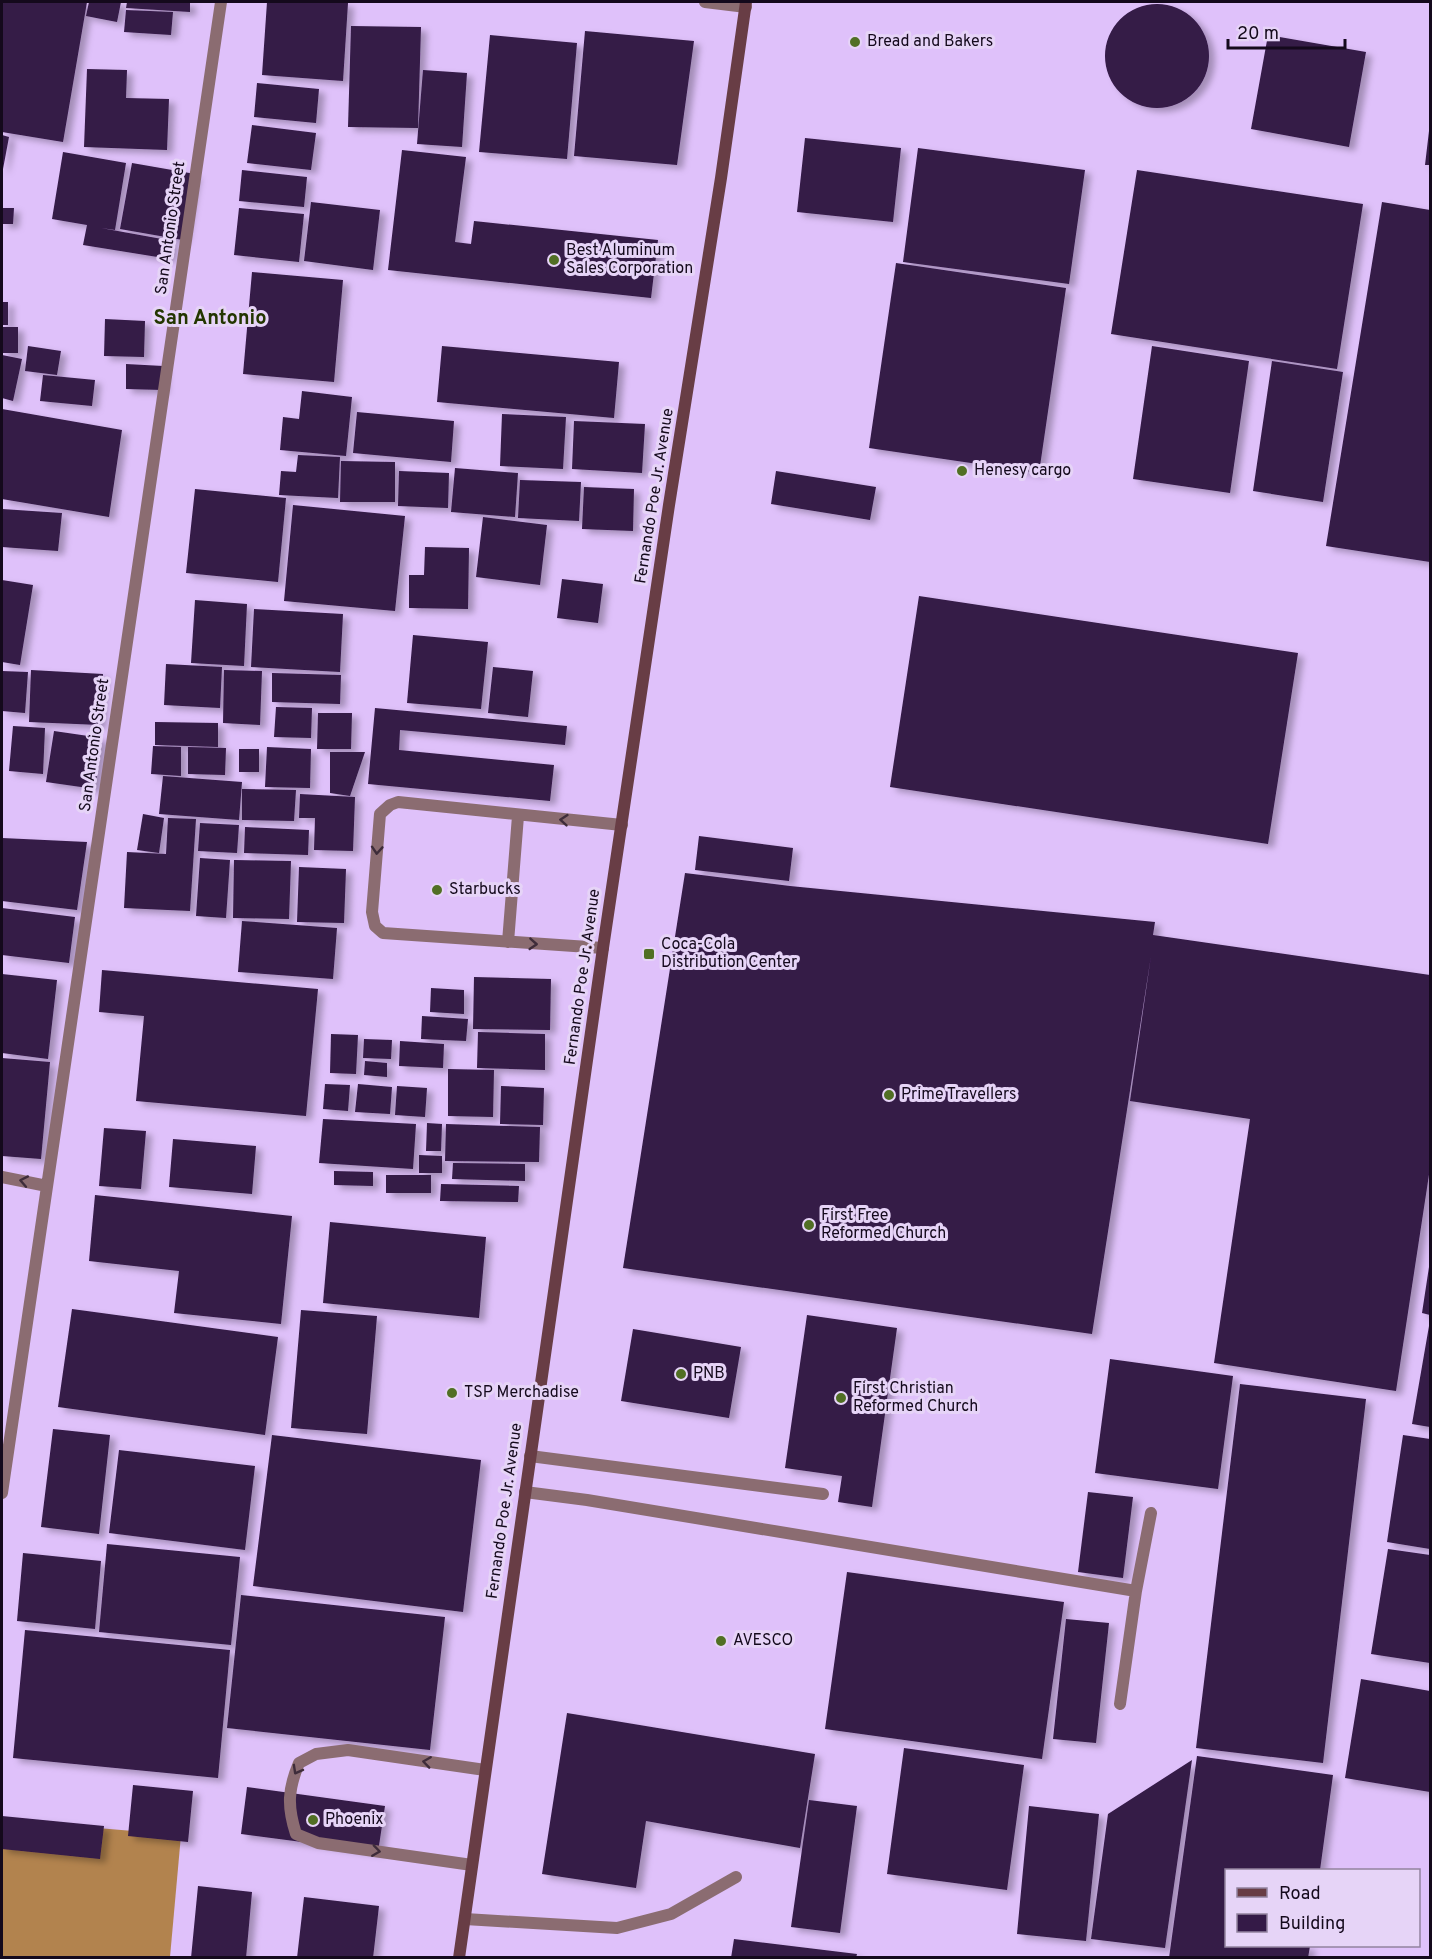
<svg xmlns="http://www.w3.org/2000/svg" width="1432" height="1959" viewBox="0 0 1432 1959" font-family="Overpass,sans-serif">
<defs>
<filter id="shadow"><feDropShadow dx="6" dy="4" stdDeviation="3" flood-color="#0004"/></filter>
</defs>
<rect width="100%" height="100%" fill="#dfc1fa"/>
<path fill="#b2834e" d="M2 1820 181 1835 170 1957H2Z"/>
<path fill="#341a47" filter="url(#shadow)" d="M2 2H87L63 142 2 132Z
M89 2H121L117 22 86 16Z
M127 2H190V12L126 8Z
M267 2 348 3 343 81 262 75Z
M1105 56a52 52 0 1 1 104 0a52 52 0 1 1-104 0Z
M126 10 173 12 171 35 124 32Z
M351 26 421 27 418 128 348 127Z
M585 31 694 41 677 165 574 156Z
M490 35 577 43 567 159 479 152Z
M1268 35 1366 52 1349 147 1251 129Z
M87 69 127 70 126 98 169 99 167 150 84 147Z
M423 70 467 73 462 147 417 144Z
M257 83 319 89 316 123 254 117Z
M252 125 316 133 311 170 247 163Z
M1429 131H1430V165H1425Z
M2 135 9 137 3 169H2Z
M805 138 901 148 893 222 797 212Z
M918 148 1085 170 1069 284 903 262Z
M402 150 466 157 455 242 471 244 474 221 658 240 651 298 388 270Z
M63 152 126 163 115 230 101 228 173 241 170 259 83 245 87 225 52 219Z
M132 163 195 174 183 240 120 229Z
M242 170 307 177 304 207 239 201Z
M1137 170 1363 204 1337 369 1111 334Z
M311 202 380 210 373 270 304 261Z
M1382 202 1430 210V562L1326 546Z
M2 208H14L13 224H2Z
M239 208 304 214 299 262 234 255Z
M896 263 1066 288 1039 473 869 448Z
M252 272 343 280 334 382 243 374Z
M2 302H8V325H2Z
M105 319 145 321 144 357 104 356Z
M2 327H18V353H2Z
M28 346 61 351 57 375 25 371Z
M442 346 619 362 614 418 437 402Z
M1152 346 1249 361 1230 493 1133 479Z
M2 355 22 359 13 401 2 398Z
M1272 361 1343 372 1323 502 1253 491Z
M126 364 163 366V390L126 389Z
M43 375 95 380 92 406 40 401Z
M302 391 352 397 346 456 280 450 283 417 299 419Z
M2 409 122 430 109 517 2 499Z
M357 412 454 421 451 462 353 453Z
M502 414 566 417 563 469 500 466Z
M574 421 645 424 642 473 572 469Z
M298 455 340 457 338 498 279 495 281 471 296 472Z
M341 461 395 462V502H340Z
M455 468 518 473 515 517 451 512Z
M399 471 449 473 448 508 398 506Z
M776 471 876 487 870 520 771 504Z
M520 480 581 482 579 521 518 518Z
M584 487 634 489 633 531 582 529Z
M195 489 286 498 278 582 186 573Z
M293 505 405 516 395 611 284 601Z
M2 509 62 513 58 551 2 547Z
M483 517 547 525 540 585 476 577Z
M425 547 469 548 468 609 409 608V575H424Z
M562 579 603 584 598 623 557 618Z
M2 580 33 585 20 665 2 662Z
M919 596 1298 653 1268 844 890 787Z
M195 600 247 604 244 666 191 663Z
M254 609 343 614 340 672 251 667Z
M413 635 488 642 481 709 407 703Z
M166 664 222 667 220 708 164 705Z
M493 667 533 671 528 717 488 713Z
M31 670 103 674 100 725 29 722Z
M224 670 262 671 260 725 223 723Z
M2 671 28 672 25 713 2 711Z
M272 673 341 675 340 704 272 702Z
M276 707 312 708 311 738 274 737Z
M375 708 567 726 565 745 400 730 399 750 554 765 550 801 368 784Z
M318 713H352L351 749H317Z
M155 722 218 723V747L155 745Z
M13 726 45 728 43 774 9 771Z
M54 731 102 738 95 789 46 782Z
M153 746 181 747V776L151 774Z
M188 747 226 748 225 775 188 774Z
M267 747 311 749 310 788 265 787Z
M239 749H259V772H239Z
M330 752H365L350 796 330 793Z
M163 776 242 782 239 820 159 814Z
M242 789 296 790 294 821 242 820Z
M300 794 355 797 353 851 314 850 315 818H299Z
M143 814 164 818 159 853 137 850Z
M168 818 196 819 190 911 124 908 127 852 166 854Z
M200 823 239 825 237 853 198 851Z
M245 827 309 830 308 855 244 853Z
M699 836 793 848 789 881 695 870Z
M2 838 87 842 77 910 2 901Z
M200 858 230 860 226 918 196 916Z
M234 860 291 861 289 919 233 918Z
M299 867 346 869 344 923 297 922Z
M685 873 790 886 1155 922 1153 935 1430 975V1168L1396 1391 1214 1363 1250 1119 1130 1101 1151 956 1092 1334 623 1268Z
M2 908 75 917 69 963 2 955Z
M242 921 337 928 333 979 238 972Z
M102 970 318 989 306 1116 136 1101 144 1016 99 1012Z
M2 974 57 980 48 1059 2 1053Z
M474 977 551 979 550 1030 473 1029Z
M431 988 464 990V1014L430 1012Z
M422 1016 468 1019 466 1041 421 1039Z
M478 1032 545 1034V1070L477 1068Z
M331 1034 358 1035 356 1074 330 1073Z
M364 1039 392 1040 391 1059 363 1058Z
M400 1041 444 1044 443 1068 399 1066Z
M2 1058 50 1062 41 1159 2 1156Z
M365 1061 387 1063V1077L364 1075Z
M448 1069 494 1070 493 1117 448 1116Z
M325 1084 350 1085 348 1111 323 1109Z
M358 1084 392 1087 390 1114 355 1112Z
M397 1086 427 1088 425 1117 395 1115Z
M501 1086 544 1088 543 1125 500 1124Z
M323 1119 416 1124 413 1169 319 1163Z
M427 1123 442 1124 441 1151H426Z
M446 1124 540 1127 539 1162 445 1161Z
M104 1128 146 1131 141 1189 99 1186Z
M173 1139 256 1146 252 1194 169 1187Z
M419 1155 442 1156V1173H419Z
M453 1163 525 1164V1181L452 1179Z
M334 1171 373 1172V1186L334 1185Z
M386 1175H431V1193H386Z
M441 1184 519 1186 518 1202 440 1201Z
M95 1195 292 1216 281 1324 174 1313 179 1271 89 1261Z
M330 1222 486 1237 479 1318 323 1303Z
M1429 1267H1430V1315L1422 1313Z
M72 1309 278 1337 265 1435 58 1407Z
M301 1310 377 1316 367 1434 291 1428Z
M807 1315 897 1328 872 1507 838 1502 842 1476 785 1468Z
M1429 1326H1430V1427L1412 1424Z
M633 1329 741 1347 729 1418 621 1401Z
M1110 1359 1233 1376 1218 1489 1095 1473Z
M1240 1384 1366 1399 1323 1763 1196 1748Z
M53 1429 110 1435 99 1534 41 1527Z
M272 1435 481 1460 463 1612 253 1586Z
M1403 1435 1430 1439V1549L1387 1542Z
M119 1450 255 1466 245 1550 109 1533Z
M1088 1492 1133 1497 1123 1578 1078 1572Z
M107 1544 240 1557 231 1645 99 1632Z
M1388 1549 1430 1555V1663L1371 1654Z
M23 1553 101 1561 95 1629 17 1621Z
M847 1572 1064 1602 1042 1759 825 1729Z
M241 1595 445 1617 430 1750 227 1728Z
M1066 1619 1109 1623 1096 1743 1053 1739Z
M25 1630 230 1650 218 1778 13 1758Z
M1361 1679 1430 1691V1792L1345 1778Z
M567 1713 815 1754 800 1848 646 1821 636 1888 542 1874Z
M904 1748 1024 1765 1007 1890 887 1874Z
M1197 1756 1333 1775 1320 1870H1226V1946H1310L1308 1958H1169Z
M1192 1760 1165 1948 1091 1939 1108 1814Z
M133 1785 193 1791 188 1842 128 1836Z
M247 1787 385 1806 378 1852 241 1834Z
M809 1800 857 1806 840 1933 791 1927Z
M1029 1806 1099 1814 1086 1941 1017 1934Z
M2 1816 104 1826 100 1859 2 1849Z
M198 1886 252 1892 246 1958H191Z
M304 1897 379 1906 373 1958H297Z
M734 1939 857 1954 856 1958H731Z"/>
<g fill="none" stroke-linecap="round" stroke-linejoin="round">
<path stroke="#8b6c71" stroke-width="12" d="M508 942 518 816
M603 948 383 933 375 926 372 912 380 814 390 805 398 802 622 825
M530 1456 823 1494
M525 1492 587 1500 1136 1591
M1120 1704 1136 1591 1151 1513
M472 1865 318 1843 296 1834C287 1806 288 1789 299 1763L316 1754 348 1750 485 1770
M465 1919 617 1928 671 1914 736 1877"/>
<path stroke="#8b6c71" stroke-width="12" d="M705 2 746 7
M2 1177 47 1186
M2 1493 221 2"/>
<path stroke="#683d45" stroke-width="12" d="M459 1958 603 948 669 505 721 178 746 2"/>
</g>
<defs><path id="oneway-chevron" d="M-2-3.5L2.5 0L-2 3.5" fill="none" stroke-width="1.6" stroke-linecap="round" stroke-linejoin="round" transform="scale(1.5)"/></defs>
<g stroke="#3e2c3a">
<use href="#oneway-chevron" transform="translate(564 820) rotate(-175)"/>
<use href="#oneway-chevron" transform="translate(377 850) rotate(94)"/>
<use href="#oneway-chevron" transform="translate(533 944) rotate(4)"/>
<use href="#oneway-chevron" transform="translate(24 1181) rotate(-169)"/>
<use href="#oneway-chevron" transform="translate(427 1762) rotate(-172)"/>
<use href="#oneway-chevron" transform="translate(297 1770) rotate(119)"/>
<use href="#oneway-chevron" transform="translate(376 1851) rotate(8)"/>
</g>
<g fill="#516f24" stroke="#e6d4f7" stroke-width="2">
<circle cx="855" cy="42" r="6"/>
<circle cx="554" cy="260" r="6"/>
<circle cx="962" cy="471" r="6"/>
<circle cx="437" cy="890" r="6"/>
<rect x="643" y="948" width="12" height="12" rx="3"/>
<circle cx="889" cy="1095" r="6"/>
<circle cx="809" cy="1225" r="6"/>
<circle cx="681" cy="1374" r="6"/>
<circle cx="452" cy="1393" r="6"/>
<circle cx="841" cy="1398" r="6"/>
<circle cx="721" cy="1641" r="6"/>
<circle cx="313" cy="1820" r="6"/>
</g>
<g text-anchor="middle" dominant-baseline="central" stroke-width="6" stroke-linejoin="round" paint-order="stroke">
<g font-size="16" fill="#14091c" stroke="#e6d4f7" text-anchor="start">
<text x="867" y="42">Bread and Bakers</text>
<text x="566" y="251">Best Aluminum<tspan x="566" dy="18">Sales Corporation</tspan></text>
<text x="974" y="471">Henesy cargo</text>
<text x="449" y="890">Starbucks</text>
<text x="661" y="945">Coca-Cola<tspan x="661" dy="18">Distribution Center</tspan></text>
<text x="901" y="1095">Prime Travellers</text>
<text x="821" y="1216">First Free<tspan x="821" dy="18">Reformed Church</tspan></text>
<text x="693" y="1374">PNB</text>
<text x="853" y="1389">First Christian<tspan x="853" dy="18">Reformed Church</tspan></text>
<text x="464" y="1393">TSP Merchadise</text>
<text x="733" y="1641">AVESCO</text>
<text x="325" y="1820">Phoenix</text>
</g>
<g font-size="16" fill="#14091c" stroke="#e6d4f7">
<text transform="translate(171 228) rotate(-82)">San Antonio Street</text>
<text transform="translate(655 496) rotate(-81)">Fernando Poe Jr. Avenue</text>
<text transform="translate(95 745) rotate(-82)">San Antonio Street</text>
<text transform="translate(583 977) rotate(-82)">Fernando Poe Jr. Avenue</text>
<text transform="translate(505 1511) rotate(-82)">Fernando Poe Jr. Avenue</text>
</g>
<g font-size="20" font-weight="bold" fill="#233600" stroke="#e6d4f7">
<text x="210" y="319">San Antonio</text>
</g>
</g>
<rect width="1432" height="1959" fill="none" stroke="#14091c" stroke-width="6"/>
<rect x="1225" y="1869" width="195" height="78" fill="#e6d4f7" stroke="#92839f" stroke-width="1.5"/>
<rect x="1237" y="1888" width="30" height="9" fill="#683d45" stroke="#92839f" stroke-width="1.5"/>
<text x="1279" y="1899" font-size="18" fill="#14091c">Road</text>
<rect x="1237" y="1914" width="30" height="18" fill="#341a47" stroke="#92839f" stroke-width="1.5"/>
<text x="1279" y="1929" font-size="18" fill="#14091c">Building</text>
<path d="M1228 39v9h117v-9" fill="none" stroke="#14091c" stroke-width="3"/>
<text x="1237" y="39" font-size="18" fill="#14091c" stroke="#e6d4f7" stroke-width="4.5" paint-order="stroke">20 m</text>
</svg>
